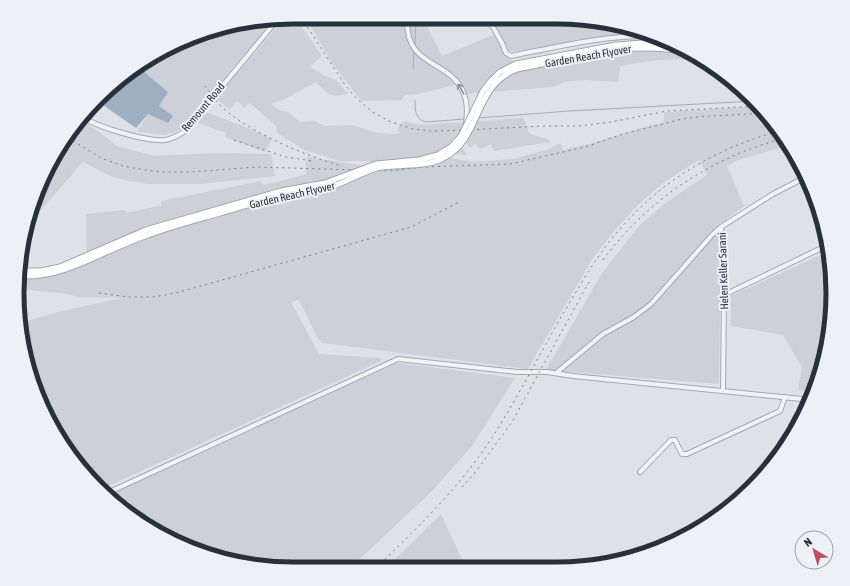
<svg xmlns="http://www.w3.org/2000/svg" width="850" height="586" viewBox="0 0 850 586" font-family="'Asap Condensed',sans-serif">
<rect width="100%" height="100%" fill="#dee1e6"/>
<path fill="#cdd0d7" d="M295 17 322 56 310 67 325 76 336 80 348 94 335 96 327 93 316 82 285 99 271 104 281 111 288 112 300 122 314 121 325 126 351 125 379 133 393 134 400 133 397 129 404 121 419 125 523 118 530 134 548 139 550 142 494 151 491 144 480 149 475 144 470 148 463 139 458 142 467 155 438 152 421 165 371 166 370 161H340L304 150 276 132 277 127 250 103 244 108 237 101 230 109 215 98 285 18Z
M305 17 423 19 442 56 496 34 505 54 509 59 517 63 588 48 635 40H657L695 54 701 59 657 60 620 66 618 82 584 80 565 82 553 87 466 94 455 85 418 94 405 95 402 100 361 101 330 60Z
M274 20 180 130 165 135 137 132 148 114 168 123 159 106 168 92 137 66 140 63 221 26Z
M492 20 611 22 648 36 579 39 523 52H513L507 49Z
M759 106 787 140 790 145 738 160 727 166 744 206 713 229 721 236 719 384 546 370 602 273 639 226 664 204 707 175 699 160 663 183 638 205 615 230 593 258 528 369 322 343 316 336 304 309 298 300 291 302 319 354 380 358 381 361 100 490 46 415 22 347 21 323 58 312 121 298 79 297 61 293 27 290 26 278 87 257 86 214 124 210 127 213 162 205 161 201 261 181 262 185 285 180 306 174V162L308 157 366 166 424 165 437 155 471 162 514 159 546 150 561 143 563 150 596 142 641 128 664 122V112Z
M206 112 243 126 272 139 265 152 225 137 226 133 198 123Z
M80 120 98 131 117 146 154 156 215 153 271 154 275 176 201 184H147L114 178 83 162 32 220 30 219 38 187Z
M829 251 833 293 828 347 814 392 798 390 802 367 783 335 731 326V296Z
M398 363 515 378 472 446 431 492 350 568 293 569 239 564 187 548 139 522 107 496Z
M441 514 465 566 387 567Z"/>
<path fill="#9dafc3" d="M137 66 168 92 159 106 173 116 168 123 148 114 136 128 97 101Z"/>
<g fill="none" stroke-linecap="round" stroke-linejoin="round">
<path stroke="#9dafc3" stroke-width="1" d="M415 46 416 19
M413 69 414 52
M415 100C415 110 415 118 425 122L465 119
M478 118 569 111 755 101"/>
<defs>
<path id="minor" d="M407 19C406 70 449 57 464 94 468 104 467 114 466 124
M489 20 502 43 506 53 511 56C556 47 601 36 647 36
M82 117C98 127 146 142 165 140 173 139 179 135 185 131L278 19
M724 295 828 245
M556 373 603 334 634 317 651 304 712 235 721 227
M723 391 724 295 721 227 773 194 806 177
M640 472 671 440H675L682 454H687L780 411 785 397
M105 494 398 359 517 372H547L573 376 812 400"/>
</defs>
<use href="#minor" stroke="#a4a8af" stroke-width="6"/>
<use href="#minor" stroke="#f1f2f5" stroke-width="4"/>
<path stroke="#79818e" stroke-width="1" stroke-dasharray="2 4" stroke-linecap="butt" d="M301 17 343 82 354 96 374 113 391 122 413 129 433 131 464 130 545 126H579L611 122 667 111 759 106
M205 86C210 91 214 98 218 103 242 129 305 156 339 165
M68 138 101 158 123 166 145 170 161 172H191L256 167 391 171 423 167 510 164 585 147 623 134 682 119 696 117 765 113
M234 140 286 157 313 161
M603 260C648 199 712 157 785 138
M99 293 129 297H153L176 293 411 227 461 201
M462 487 474 474 512 422 589 282
M376 568C416 529 456 491 487 445 520 396 545 342 576 292 589 270 603 248 620 229 662 180 717 148 779 131"/>
<defs>
<path id="major-bridge" d="M20 271H41L60 267 146 230 281 191 325 183 376 164 419 160 438 155 451 147 461 136 483 91 489 83 500 72 516 64 616 45 643 43 669 44
M20 276C67 278 105 249 148 235 172 226 196 220 220 213 242 207 263 200 284 195 298 192 312 191 326 188 344 184 359 173 377 168 399 163 424 169 445 157 482 137 473 86 517 69L617 49C642 47 667 47 692 53"/>
</defs>
<use href="#major-bridge" stroke="#9fa6b1" stroke-width="7" stroke-linecap="butt"/>
<use href="#major-bridge" stroke="#fff" stroke-width="5"/>
</g>
<defs><path id="oneway-shaft" d="M-6 0H5M1.5-3L5.5 0L1.5 3" fill="none" stroke-width="1.6" stroke-linecap="round" stroke-linejoin="round"/></defs>
<use stroke="#8d9098" href="#oneway-shaft" transform="translate(461 89) rotate(-120)"/>
<g text-anchor="middle" dominant-baseline="central" stroke-width="4" stroke-linejoin="round" paint-order="stroke">
<g font-size="11" fill="#292f3b" stroke="#edf0f4">
<text transform="translate(588 56) rotate(-10)">Garden Reach Flyover</text>
<text transform="translate(203 107) rotate(-50)">Remount Road</text>
<text transform="translate(292 195) rotate(-13)">Garden Reach Flyover</text>
<text transform="translate(723 271) rotate(-92)">Helen Keller Sarani</text>
</g>
</g>
<path d="M0 0H850V586H0ZM293 24H557A269 269 0 0 1 826 293V293A269 269 0 0 1 557 562H293A269 269 0 0 1 24 293V293A269 269 0 0 1 293 24Z" fill="#edf0f4" fill-rule="evenodd"/>
<path fill="none" stroke="#292f3b" stroke-width="5" d="M293 24H557A269 269 0 0 1 826 293V293A269 269 0 0 1 557 562H293A269 269 0 0 1 24 293V293A269 269 0 0 1 293 24Z"/>
<g transform="translate(814 550) rotate(322)"><circle r="19" fill="#edf0f4" stroke="#9fa3aa"/>
<path d="M0-3L7 15L0 10L-7 15Z" fill="#bf4f5e"/>
<text y="-6" font-size="11" font-weight="bold" text-anchor="middle" fill="#292f3b">N</text>
</g>
</svg>
